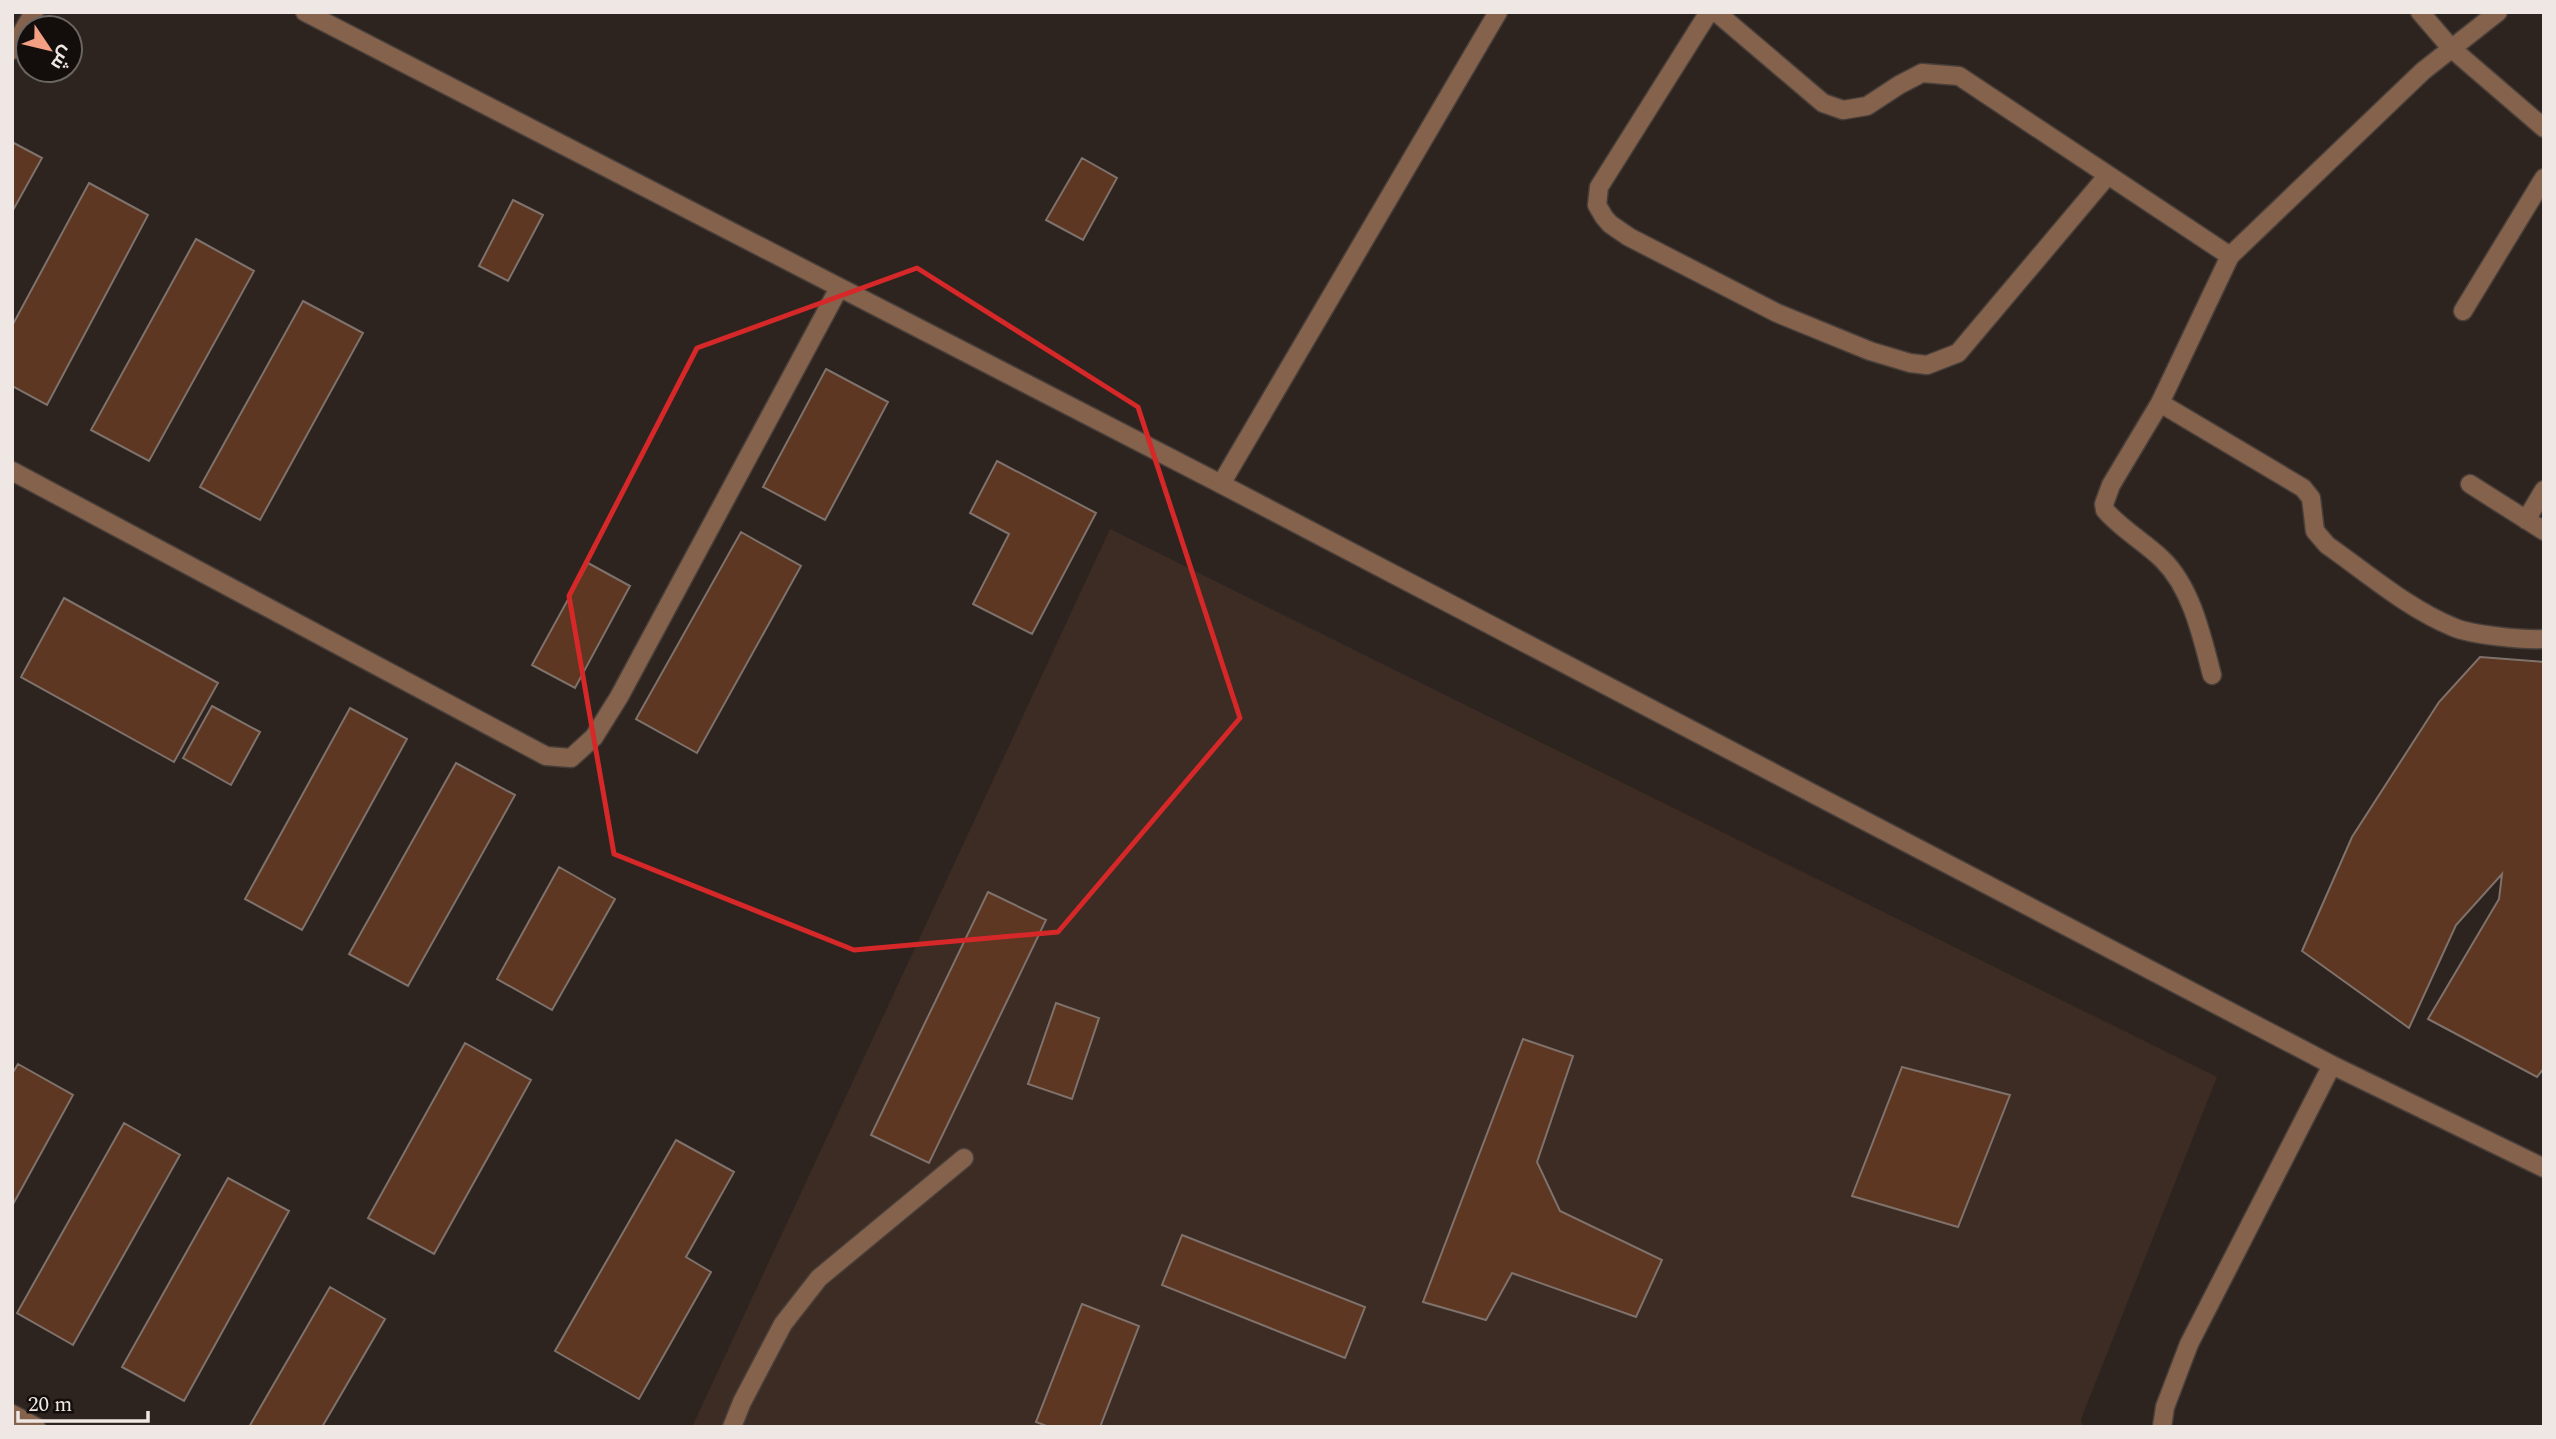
<svg xmlns="http://www.w3.org/2000/svg" width="2556" height="1439" viewBox="0 0 2556 1439" font-family="Spectral,Cairo,serif">
<rect width="100%" height="100%" fill="#2e241f"/>
<path fill="#3c2c23" d="M1110 529 2217 1077 2081 1419 2083 1427H692Z"/>
<path fill="#5d3721" stroke="#7f726c" stroke-width="2" d="M12 142 42 158 12 212Z
M1082 158 1117 178 1083 240 1046 220Z
M89 183 148 215 47 405 12 386V326Z
M513 200 543 215 508 281 479 266Z
M196 239 254 271 149 461 91 430Z
M303 301 363 333 260 520 200 487Z
M826 369 888 402 825 520 763 487Z
M997 461 1096 513 1032 634 973 604 1009 534 970 513Z
M741 532 801 566 697 753 636 719Z
M588 563 630 586 575 688 532 665Z
M64 598 218 683 174 762 21 677Z
M2480 657 2544 662V1068L2537 1077 2428 1019 2499 899 2502 874 2456 925 2409 1028 2302 951 2352 837 2439 702Z
M212 706 260 732 231 785 183 758Z
M350 708 407 739 302 930 245 899Z
M456 763 515 795 408 986 349 954Z
M559 867 615 899 552 1010 497 979Z
M988 892 1046 920 929 1163 871 1135Z
M1056 1003 1099 1018 1072 1099 1028 1084Z
M1523 1039 1573 1056 1537 1162 1560 1211 1662 1260 1636 1317 1512 1273 1486 1320 1423 1302Z
M465 1043 531 1080 434 1254 368 1218Z
M18 1064 73 1095 12 1206V1074Z
M1902 1067 2010 1095 1958 1227 1852 1196Z
M124 1123 180 1155 73 1345 17 1313Z
M676 1140 734 1172 686 1257 711 1272 639 1399 555 1351Z
M228 1178 289 1211 184 1401 122 1367Z
M1182 1235 1365 1307 1345 1358 1162 1285Z
M330 1287 385 1319 322 1427H249Z
M1082 1304 1139 1326 1100 1427H1049L1036 1422Z"/>
<g fill="none" stroke-linecap="round" stroke-linejoin="round">
<defs>
<path id="service" d="M305 12 1221 484
M12 50 34 12
M12 471 546 756 571 758 594 737 619 697 839 288
M12 1414 36 1427
M732 1427 742 1402 783 1324 819 1278 964 1158"/>
<path id="minor" d="M1498 12 1221 484 2332 1065 2544 1168
M1709 12 1599 187 1597 205 1604 217 1610 224 1629 237 1777 313 1870 351 1910 363 1927 365 1958 353 2108 175 2230 256
M1716 12 1823 103 1843 110 1867 106 1899 85 1922 73 1959 76 2108 175
M2420 12 2451 48 2544 128
M2463 311 2544 178
M2160 403 2303 488 2311 498 2315 531 2327 545C2367 573 2407 608 2453 627 2471 635 2523 640 2544 639
M2470 484 2544 531
M2526 520 2544 490
M2212 675C2202 637 2192 589 2163 560 2145 542 2122 530 2105 510L2104 504 2111 485 2160 403 2230 256 2423 71 2498 12
M2162 1427 2165 1407 2189 1344 2332 1065"/>
</defs>
<use href="#service" stroke="#493f3a" stroke-width="21"/>
<use href="#minor" stroke="#493f3a" stroke-width="21"/>
<use href="#service" stroke="#85624c" stroke-width="18"/>
<use href="#minor" stroke="#85624c" stroke-width="18"/>
</g>
<path fill="none" stroke="#d62828" stroke-width="5" stroke-linejoin="round" d="M917 268 1138 407 1240 718 1058 932 854 950 614 854 569 596 697 348Z"/>
<rect width="2556" height="1439" fill="none" stroke="#eee7e3" stroke-width="28"/>
<g transform="translate(49 49) rotate(125)"><circle r="33" fill="#130e0c" stroke="#6b6562" stroke-width="2"/>
<path d="M0-5L12 26L0 18L-12 26Z" fill="#f39f84"/>
<text y="-10" font-size="19" font-weight="bold" text-anchor="middle" fill="#eee7e3">ش</text>
</g>
<path d="M18 1411v10h130v-10" fill="none" stroke="#eee7e3" stroke-width="3.5"/>
<text x="28" y="1411" font-size="21" fill="#eee7e3" stroke="#130e0c" stroke-width="5" paint-order="stroke">20 m</text>
</svg>
